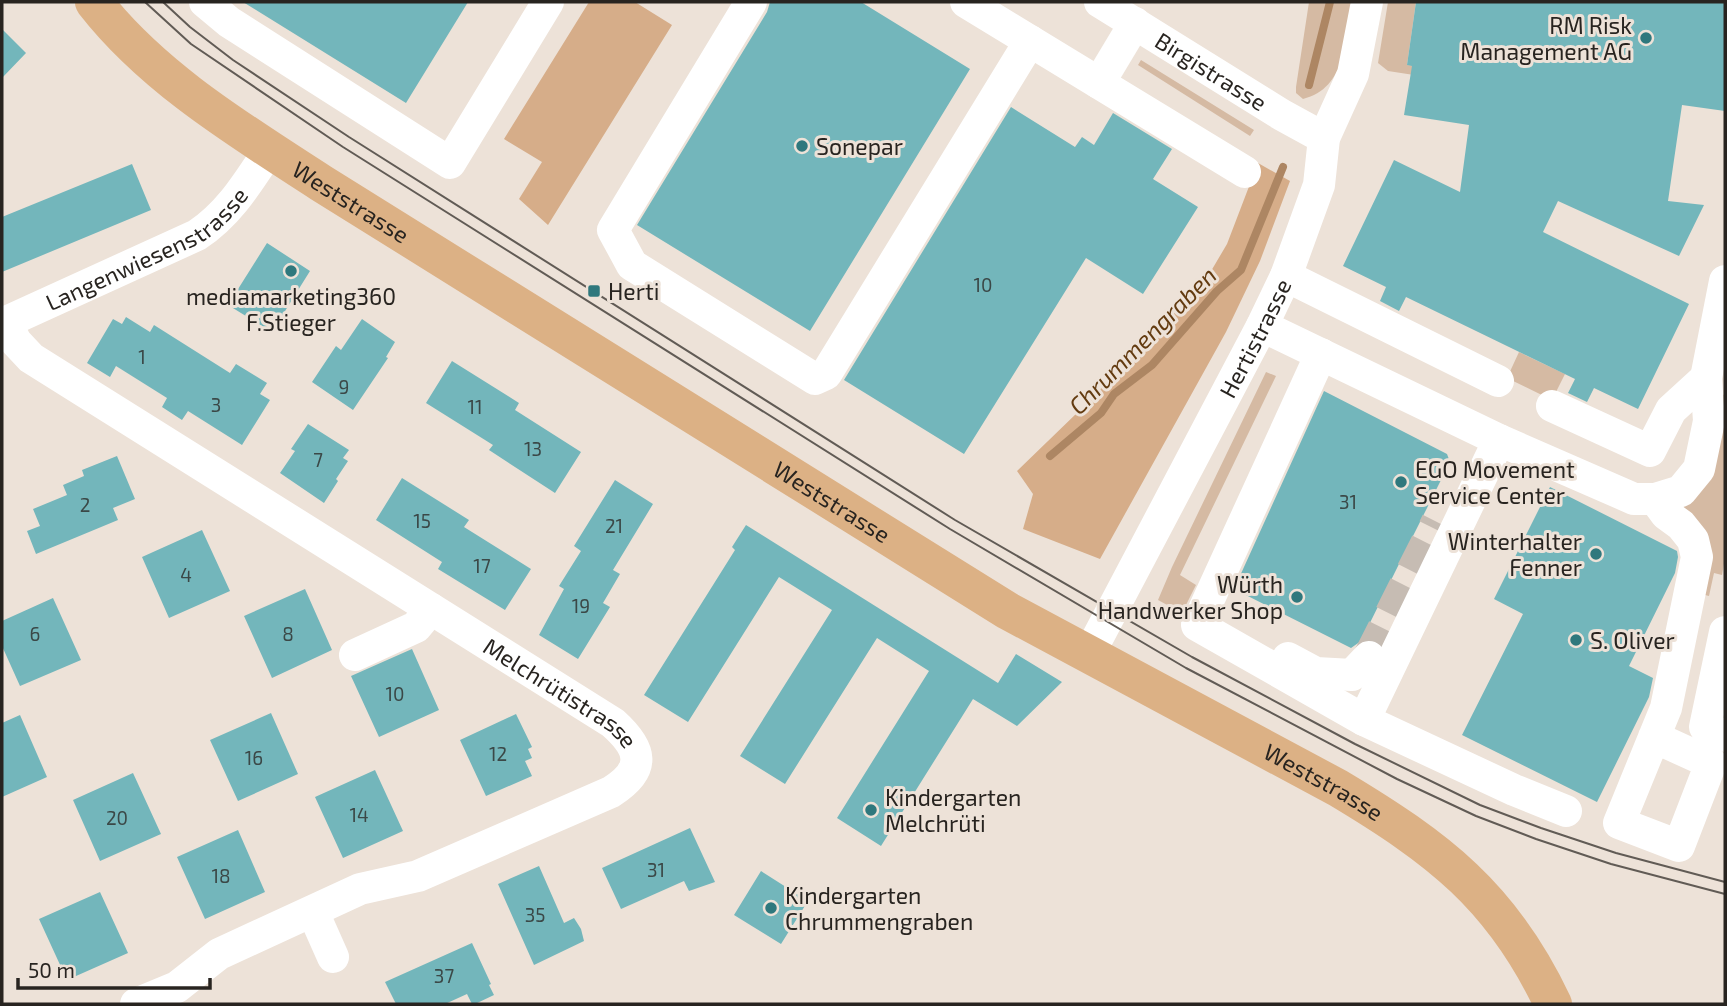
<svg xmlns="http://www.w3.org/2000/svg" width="1727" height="1006" viewBox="0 0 1727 1006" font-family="'Exo 2',sans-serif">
<rect width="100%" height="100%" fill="#ede2d8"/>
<path fill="#d5baa3" d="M1309 2H1353C1345 39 1347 88 1303 99L1296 93V87Z
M1388 2H1416L1407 65 1416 66 1414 75 1388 71 1378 63Z
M1141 60 1254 130 1250 136 1138 65Z
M1519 352 1565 374 1552 400 1507 378Z
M1266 372 1276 376 1180 575 1196 585 1182 613 1158 600 1172 567Z
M1719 394 1725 395V558L1722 575 1714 573 1709 596 1701 594 1676 509Z"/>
<path fill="#d6ad89" d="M589 2H635L672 25 548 225 519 199 542 162 504 139Z
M1258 163 1290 181 1260 261 1226 332 1100 559 1023 529 1033 494 1017 471 1079 411 1204 283 1227 244Z"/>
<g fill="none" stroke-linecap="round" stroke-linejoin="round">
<path stroke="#ad8663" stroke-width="8" d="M1309 85 1330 2
M1050 456 1101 413 1114 394 1152 365 1217 291 1241 270 1283 167"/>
</g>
<path fill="#73b6bb" d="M243 2H468L406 103Z
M770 2H861L970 69 810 331 637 225 767 12Z
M1416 2H1725V111L1682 105 1668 201 1704 205 1679 256 1558 201 1543 232 1689 304 1638 409 1594 388 1587 402 1568 393 1575 379 1406 297 1399 311 1380 301 1386 287 1343 266 1394 160 1460 192 1469 125 1404 115 1412 66 1407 65Z
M2 29 26 53 2 78Z
M1011 107 1075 147 1082 137 1094 145 1113 113 1172 149 1153 179 1198 207 1143 294 1086 258 964 454 844 380Z
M132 164 151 210 2 272V217Z
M267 243 310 271 272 332 228 305Z
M126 317 150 332 154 325 230 373 236 364 267 383 260 394 270 400 242 445 188 411 182 420 162 407 167 398 116 366 110 377 87 363 113 319 122 324Z
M362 319 395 342 386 357 388 358 353 410 312 382 336 346 341 350Z
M452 361 519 403 515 410 581 452 555 493 489 450 493 445 426 403Z
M1324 391 1447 454 1450 462 1411 540 1414 542 1402 565 1399 564 1361 641 1351 648 1234 589Z
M308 424 349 450 343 458 348 461 336 479 338 481 324 503 280 473 295 451 291 449Z
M117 456 135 499 113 508 118 520 36 554 27 531 40 526 33 509 67 495 63 485 84 476 82 470Z
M402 478 469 520 464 527 531 569 505 610 438 569 442 562 376 520Z
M615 480 653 504 613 570 620 574 603 603 610 607 578 659 539 635 564 589 559 586 581 551 574 546Z
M1550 487 1677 551 1678 557 1675 573 1629 666 1653 678 1649 697 1597 802 1462 735 1523 614 1494 599Z
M746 525 998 683 1016 654 1062 682 1017 726 973 699 881 846 837 818 929 671 877 638 785 784 740 756 832 610 779 577 688 722 644 695 735 550 732 547Z
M202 530 230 591 169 618 142 557Z
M305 589 332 650 272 678 244 616Z
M53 598 81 660 20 686 2 646V621Z
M412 649 439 710 379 737 351 676Z
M271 713 298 774 238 801 210 740Z
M516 714 532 747 528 749 532 758 525 761 532 776 486 796 460 740Z
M20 715 47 777 2 797V723Z
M375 770 403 831 343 858 315 797Z
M133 773 161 834 100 861 73 800Z
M690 828 715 882 689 891 684 881 621 909 602 868Z
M238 830 265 892 205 919 177 857Z
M539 866 564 923 574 918 581 929 584 941 534 965 498 884Z
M761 871 808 901 781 944 734 915Z
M100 892 128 953 67 980 39 919Z
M472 943 491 984 489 985 494 995 475 1004H472L467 994 445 1004H396L385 982Z"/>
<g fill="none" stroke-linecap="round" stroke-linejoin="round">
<path stroke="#c6bcb3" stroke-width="32" stroke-dasharray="32 16" stroke-linecap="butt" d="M1369 657 1437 522"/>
<g stroke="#fff" stroke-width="32">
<path d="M205 2 229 22 450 163 548 2"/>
<path d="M751 2 613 230 632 265 815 379 826 374 1030 41"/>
<path d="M966 2 1245 172"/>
<path id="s1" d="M1100 2 1282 115 1324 138"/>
<path d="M1099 83 1135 23"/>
<path d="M1286 276 1498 381"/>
<path id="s2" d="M6 323 16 342 31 358 613 723C642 749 647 769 611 792L418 876 360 889 219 954 177 987 136 1004"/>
<path id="s3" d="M2 324 197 235C230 213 248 182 270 149"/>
<path d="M1262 326 1499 440 1634 499H1655L1681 491 1699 469 1709 421 1706 378 1725 281"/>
<path d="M1321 354 1197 625 1364 720"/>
<path d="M1552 406 1650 451 1671 410 1706 378"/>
<path d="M1499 440 1364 720 1514 790 1566 811"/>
<path d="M1725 632 1705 727 1725 736"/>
<path d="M355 655 416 627 431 609"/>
<path id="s4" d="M1088 656 1262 326 1286 276 1319 185 1324 138 1353 74 1367 2"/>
<path d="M1288 658 1316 673 1352 675 1369 657"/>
<path d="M1654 737 1711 763 1679 846 1619 823 1666 708 1697 557 1693 540 1681 525 1666 514 1655 499"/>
<path d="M313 912 333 957"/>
</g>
<path stroke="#dcb185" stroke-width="38" id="s5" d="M94 2C153 78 241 131 321 183L1008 611 1338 788C1438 848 1502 896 1553 1004"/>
<path stroke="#615b55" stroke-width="2" d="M145 2 191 44 343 147 950 529 1186 668 1397 779 1476 816 1536 839 1611 864 1725 894
M163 2 190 27 233 60 349 137 955 520 1192 657 1355 744 1480 805 1541 828 1616 853 1725 882"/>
</g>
<g fill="#2f787d" stroke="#ede2d8" stroke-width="2.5">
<circle cx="1646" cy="38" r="7"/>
<circle cx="802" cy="146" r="7"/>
<circle cx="291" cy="271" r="7"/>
<rect x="587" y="284" width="14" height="14" rx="3.5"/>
<circle cx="1401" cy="482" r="7"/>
<circle cx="1596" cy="554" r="7"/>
<circle cx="1297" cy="597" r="7"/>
<circle cx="1576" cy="640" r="7"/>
<circle cx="871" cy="810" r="7"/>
<circle cx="771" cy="908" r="7"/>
</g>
<g text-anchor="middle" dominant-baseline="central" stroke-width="6" stroke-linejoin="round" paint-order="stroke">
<g font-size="19" fill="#3b4847">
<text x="983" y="284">10</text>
<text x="142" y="356">1</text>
<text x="344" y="386">9</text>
<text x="216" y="404">3</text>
<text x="475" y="406">11</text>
<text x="533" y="448">13</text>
<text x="318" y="459">7</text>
<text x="1348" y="501">31</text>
<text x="85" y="504">2</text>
<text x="422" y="520">15</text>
<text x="614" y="525">21</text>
<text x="482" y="565">17</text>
<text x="186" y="574">4</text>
<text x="581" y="605">19</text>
<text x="35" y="633">6</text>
<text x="288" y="633">8</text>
<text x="395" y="693">10</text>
<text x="498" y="753">12</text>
<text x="254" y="757">16</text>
<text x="359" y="814">14</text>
<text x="117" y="817">20</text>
<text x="656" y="869">31</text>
<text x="221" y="875">18</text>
<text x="535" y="914">35</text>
<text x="444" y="975">37</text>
</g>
<g font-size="23" fill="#282420" stroke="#ede2d8" text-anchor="start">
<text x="1632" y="25" text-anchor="end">RM Risk<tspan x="1632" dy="26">Management AG</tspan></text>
<text x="816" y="146">Sonepar</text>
<text x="608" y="291">Herti</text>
<text x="291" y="296" text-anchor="middle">mediamarketing360<tspan x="291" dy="26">F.Stieger</tspan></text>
<text x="1415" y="469">EGO Movement<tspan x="1415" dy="26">Service Center</tspan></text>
<text x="1582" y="541" text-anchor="end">Winterhalter<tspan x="1582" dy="26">Fenner</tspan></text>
<text x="1283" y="584" text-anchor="end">Würth<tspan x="1283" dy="26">Handwerker Shop</tspan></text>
<text x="1590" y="640">S. Oliver</text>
<text x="885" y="797">Kindergarten<tspan x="885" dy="26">Melchrüti</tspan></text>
<text x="785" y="895">Kindergarten<tspan x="785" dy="26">Chrummengraben</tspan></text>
</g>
<g font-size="23" fill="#282420" stroke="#ede2d8">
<text stroke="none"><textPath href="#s1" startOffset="131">Birgistrasse</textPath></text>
<text stroke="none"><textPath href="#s5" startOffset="327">Weststrasse</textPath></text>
<text stroke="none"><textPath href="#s3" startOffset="164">Langenwiesenstrasse</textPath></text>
<text stroke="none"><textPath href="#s4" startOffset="359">Hertistrasse</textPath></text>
<text stroke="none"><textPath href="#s5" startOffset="894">Weststrasse</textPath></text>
<text stroke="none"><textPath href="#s2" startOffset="670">Melchrütistrasse</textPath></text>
<text stroke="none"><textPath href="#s5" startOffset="1460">Weststrasse</textPath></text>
</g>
<g font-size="24" font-style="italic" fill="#633b10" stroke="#ede2d8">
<text transform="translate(1142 340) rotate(-45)">Chrummengraben</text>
</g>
</g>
<rect width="1727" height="1006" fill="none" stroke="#282420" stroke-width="7"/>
<path d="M18 978v10h192v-10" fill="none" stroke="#282420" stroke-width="3.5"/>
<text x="28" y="978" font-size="21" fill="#282420" stroke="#ede2d8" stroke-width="5" paint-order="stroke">50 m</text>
</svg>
